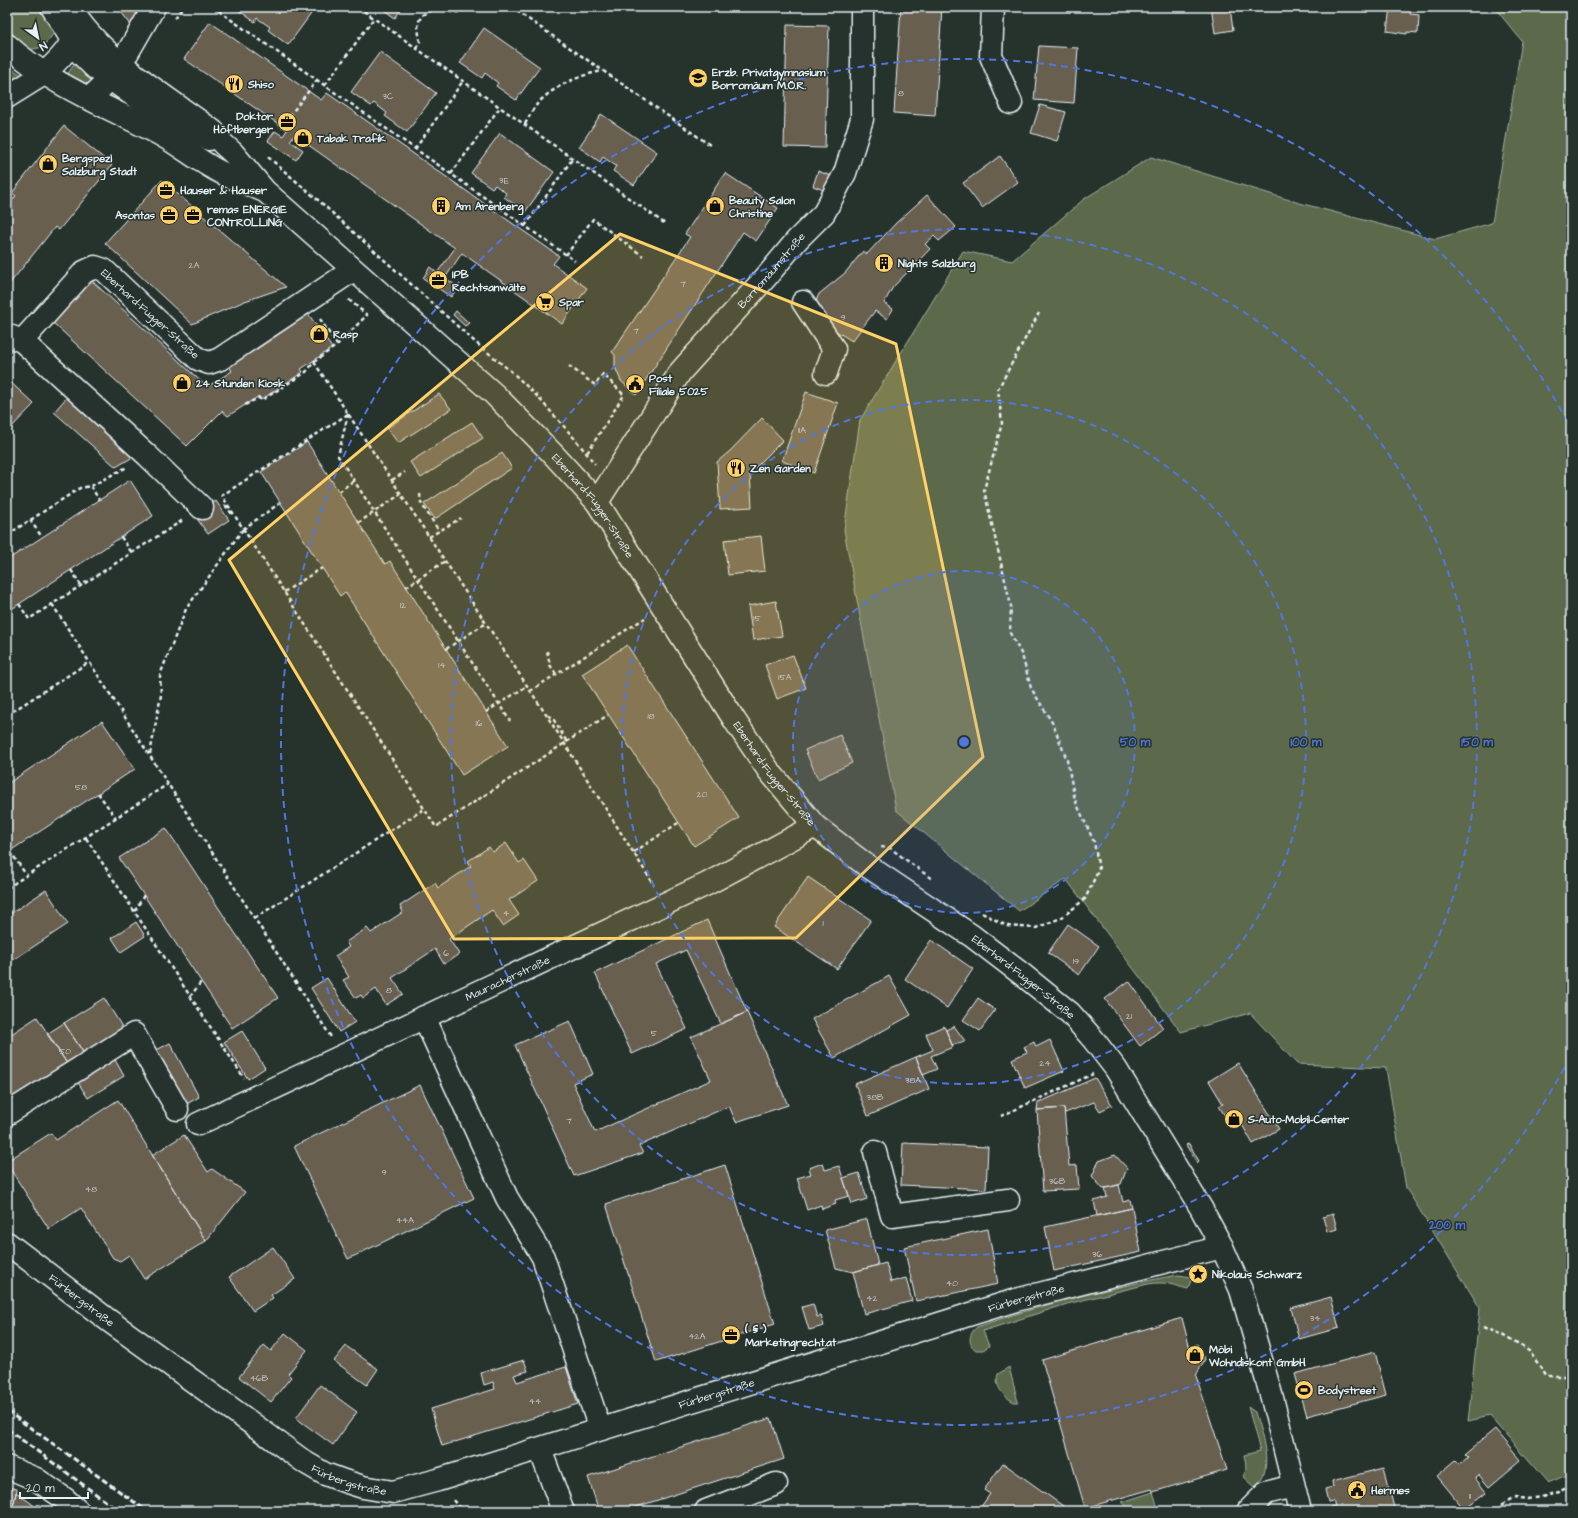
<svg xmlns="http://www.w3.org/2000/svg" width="1578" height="1518" viewBox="0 0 1578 1518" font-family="'Architects Daughter',sans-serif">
<rect width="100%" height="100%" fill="#26332d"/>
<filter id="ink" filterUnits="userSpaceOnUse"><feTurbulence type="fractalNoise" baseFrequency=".025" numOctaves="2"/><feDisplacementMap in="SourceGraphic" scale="8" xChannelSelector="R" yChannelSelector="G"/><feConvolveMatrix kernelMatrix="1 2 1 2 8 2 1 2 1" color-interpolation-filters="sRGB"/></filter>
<g filter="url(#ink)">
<path fill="#5c6a4c" stroke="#a2aea2" d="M7 7H47L55 19 54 33 47 42 39 48 28 50 7 35Z
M1494 7H1571V1473L1548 1483 1490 1416 1468 1421 1480 1308 1406 1188 1386 1068 1297 1064 1250 1013 1181 1032 1066 879 1019 911 896 810 844 530 860 420 963 251 1012 261 1084 199 1151 157 1296 202 1435 239 1492 223 1522 41Z
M78 59 100 77C88 87 79 87 68 73Z
M7 66 22 75 7 85Z
M1178 1275 1192 1277 1188 1289C1171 1285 1167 1281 1148 1284L1067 1304 983 1331 989 1346 983 1350H976C967 1344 969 1333 977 1327 1025 1310 1074 1297 1124 1286 1142 1282 1159 1278 1178 1275Z
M1009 1367 1018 1402H1014C1004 1397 994 1386 998 1374Z
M1248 1407 1255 1412C1261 1434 1276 1470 1255 1487L1244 1477C1247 1469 1246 1463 1244 1455L1260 1451Z
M1153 1492 1159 1511H1131L1122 1502Z"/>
<path fill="#675f50" stroke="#e8f1f8" d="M117 7H142L132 26Z
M234 7H316L288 45 268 30 270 27 257 18 255 22Z
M380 7H403L395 18Z
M901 7H942L935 116 894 113Z
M1211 7H1230L1233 30 1215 33Z
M1390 7H1411L1410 14 1419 15 1418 33 1407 32V34L1387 31Z
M210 22 321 100 327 93 559 256 553 264 587 288 562 324 462 253 445 278 458 287 451 297 423 278 430 267 437 273 455 248 294 135 290 141 303 150 296 160 268 141 275 131 283 136 287 130 184 59Z
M787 25 829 26 825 148 784 147Z
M484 28 540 67 516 100 496 86 498 83 485 73 482 78 460 63Z
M1039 46 1078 48 1074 103 1034 100Z
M380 52 436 93 407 132 385 116 387 113 374 103 371 106 351 92Z
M1040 105 1066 112 1057 141 1031 133Z
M601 114 657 152 634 185 613 171 616 166 603 157 600 162 579 147Z
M64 126 112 165 59 230 55 227 7 287V206L16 196 12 193Z
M500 133 554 172 525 212 504 197 506 193 495 185 492 188 471 173Z
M1000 156 1018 182 982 208 963 183Z
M818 171 831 176 826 191 813 186Z
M725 173 778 208 756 241 743 232 636 395 621 381 615 367V355L612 352 690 237 685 234Z
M162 180 211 223 286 287 245 301 192 324 105 243Z
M927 195 956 227 939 241 934 236 925 244 930 249 893 287 884 303 893 309 887 319 875 311 852 341 831 328 814 309 816 301 819 294 845 273 863 251 867 254 896 223Z
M90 279 207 387 232 371 228 364 307 312 332 348 301 369 303 372 261 400 259 396 228 416 222 411 187 446 51 321Z
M456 311 469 323 465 326 453 315Z
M7 379 34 404 8 431 7 430Z
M806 392 838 403 814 473 782 461Z
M439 394 451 409 398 443 387 428Z
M67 397 133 457 116 467 54 412Z
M762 418 783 440 750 473 752 507 720 509 717 462 730 451Z
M472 422 483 438 421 478 410 462Z
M307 442 385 564 390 561 508 746 462 775 345 592 340 596 261 472Z
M502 453 512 468 435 519 424 504Z
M130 480 153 516 7 612V560Z
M216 501 229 520 208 534 195 516Z
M761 536 765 571 728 575 724 540Z
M776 601 782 636 753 640 748 606Z
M627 645 739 818 694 846 582 674Z
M793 655 806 688 777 699 765 665Z
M102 721 135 769 7 853V784Z
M840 735 852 763 818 779 805 750Z
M166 828 278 998 232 1028 119 858Z
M506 843 519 863 524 860 538 881 509 900 519 915 503 926 492 910 449 939 459 954 444 964 435 949 392 978 403 994 386 1005 376 989 363 998 361 995 356 998 343 980 349 977 335 956 349 947 346 942 367 928 371 933 403 912 400 906 435 883 438 888 471 866 468 861 489 847 493 852Z
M808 877 871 920 837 969 774 927Z
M46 890 68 924 10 962 7 957V916Z
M707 920 747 1012 721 1024 686 950 656 964 687 1029 632 1054 595 973Z
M136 922 145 936 121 952 112 938Z
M1068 924 1099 946 1079 975 1048 953Z
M931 940 973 969 947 1008 905 979Z
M889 976 911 1015 834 1058 812 1019Z
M327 978 355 1022 339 1032 311 988Z
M1129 981 1163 1028 1140 1046 1105 999Z
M104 998 124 1030 85 1055 64 1023Z
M978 998 995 1010 980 1031 963 1020Z
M747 1012 788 1105 736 1122 729 1106 639 1146 643 1153 574 1176 515 1045 570 1021 593 1074 573 1083 595 1132 711 1080 691 1037Z
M37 1017 68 1065 7 1106V1037Z
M64 1023 85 1055 68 1065 47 1034Z
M944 1026 953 1047 931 1056 937 1069 923 1075 916 1057 933 1050 926 1034Z
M954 1026 965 1041 952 1045 946 1030Z
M242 1031 265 1068 248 1079 224 1042Z
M1050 1040 1064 1071 1025 1088 1012 1059 1027 1052 1024 1047 1034 1042 1036 1047Z
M170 1043 199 1097 183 1106 153 1052Z
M916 1057 929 1089 868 1116 855 1084Z
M114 1058 124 1076 88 1098 77 1081Z
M1238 1063 1279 1129 1253 1144 1240 1121 1231 1126 1219 1106 1223 1104 1209 1081Z
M1095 1078 1112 1105 1100 1111 1094 1102 1065 1113 1064 1108 1037 1110 1038 1103Z
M420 1085 474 1198 348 1259 294 1146Z
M118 1100 206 1241 144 1279 129 1255 120 1261 113 1258 81 1208 49 1229 7 1164V1161L51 1133 56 1140Z
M1064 1108 1069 1166 1077 1165 1079 1189 1043 1191 1037 1110Z
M184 1135 208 1172 212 1169 245 1192 206 1241 152 1155Z
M903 1143 988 1147 986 1189 901 1185Z
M1189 1144 1199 1161 1197 1163 1186 1145Z
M1115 1155 1127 1168 1121 1184 1103 1189 1092 1176 1099 1161Z
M823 1163 825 1170 839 1166 849 1196 835 1200 836 1204 822 1209 821 1205 807 1210 797 1178 811 1174 809 1168Z
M725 1165 775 1324 656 1362 606 1204Z
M859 1173 867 1199 852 1204 843 1178Z
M1119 1185 1123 1202 1130 1200 1132 1208 1097 1216 1094 1201 1107 1197 1105 1188Z
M1132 1208 1141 1252 1054 1271 1045 1227Z
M1333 1214 1337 1229 1327 1232 1323 1217Z
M867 1219 878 1265 853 1272 836 1268 825 1230Z
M988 1229 998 1284 916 1301 904 1247Z
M273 1247 295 1279 271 1295 273 1298 253 1311 229 1277Z
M886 1263 891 1282 906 1278 912 1301 864 1314 853 1272Z
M1331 1297 1339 1328 1299 1339 1291 1308Z
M813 1304 817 1317 821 1316 824 1326 809 1330 802 1307Z
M1182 1318 1190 1349 1197 1344 1205 1359 1196 1376 1227 1470 1153 1492 1152 1489 1085 1508 1042 1360Z
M285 1333 307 1350 288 1374 291 1377 271 1402 239 1377 264 1345 271 1351Z
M346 1346 378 1369 367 1385 334 1361Z
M1375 1352 1386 1395 1307 1416 1295 1374Z
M524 1360 528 1371 514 1375 517 1382 566 1367 578 1404 442 1446 431 1409 495 1389 493 1382 484 1385 481 1373Z
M320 1385 357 1412 333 1445 296 1418Z
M771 1418 784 1459 624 1511H599L588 1477Z
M1495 1429 1521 1460 1489 1487 1479 1475 1475 1478 1486 1492 1464 1509 1437 1476 1456 1460 1460 1464 1468 1457 1465 1454Z
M1003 1463 1070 1511H978L990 1494 984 1490Z
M1384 1468 1394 1508 1389 1509V1511H1331L1330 1507 1335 1506 1333 1501 1328 1502 1325 1489 1333 1487 1332 1481Z
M7 1487 17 1489 12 1511H7Z
M16 1492 36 1507 38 1504 48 1511H12Z"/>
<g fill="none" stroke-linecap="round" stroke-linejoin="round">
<defs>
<g id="minor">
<path d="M993 7 991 56 1011 103"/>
<path d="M7 97 44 74"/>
<path d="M89 99 110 79 128 52 154 7"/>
<path d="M803 302 834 349 826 373"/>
<path d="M7 335 22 341 148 456 202 508"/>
<path d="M22 341 84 272 95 267 104 270 198 359 209 363 220 359 353 270"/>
<path id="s1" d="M597 502 681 371 767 276 797 240 824 213 845 173 862 119V7"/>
<path d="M424 1017 507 1198 543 1257 600 1429"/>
<path d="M7 1114 134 1034 177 1109"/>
<path id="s2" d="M198 1124 707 884 815 826"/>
<path d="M875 1152 892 1216 1008 1200"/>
<path id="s3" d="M7 1243 108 1320 225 1404 306 1463 325 1474 344 1481 363 1487 393 1492 438 1480 1016 1300 1222 1247"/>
<path d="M540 1449 563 1511"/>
<path d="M7 1467 36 1479 65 1499 78 1511"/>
<path d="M706 1511 776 1484"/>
<path d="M1248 1511 1266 1493 1293 1486"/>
</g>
<g id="major">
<path d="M52 7 80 53 94 67 144 103 189 132 209 139"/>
<path id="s4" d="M70 7C99 57 167 97 213 131L223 144 233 153 265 191 494 394 552 453 597 502 735 721 769 771 815 826 866 865 972 936 1023 975 1070 1013 1093 1039 1116 1069 1201 1208 1222 1247 1241 1290 1272 1398 1300 1511"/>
<path d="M7 45C52 86 110 107 163 136 183 147 201 163 222 173 235 179 249 184 262 190"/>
<path d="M44 74C59 59 71 50 76 28"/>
</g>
</defs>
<use href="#minor" stroke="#e8f1f8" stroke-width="25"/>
<use href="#major" stroke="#e8f1f8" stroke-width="25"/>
<path stroke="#e8f1f8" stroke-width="2.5" stroke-dasharray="4 3" stroke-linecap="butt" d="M213 7 575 261
M358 7 664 223
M511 7 710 145
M175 18 183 7
M416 48 420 42 418 27 419 21 422 15 434 9 444 10 452 12H458L464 9V7
M325 85 374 18
M525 124C528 119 531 113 534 108 549 88 579 75 602 71
M281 127 317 80
M415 149 463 81
M268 157 318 200 475 342 513 373 537 396 575 439 595 464
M451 174 500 107
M525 226 573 158
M566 255 593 219 643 256
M320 319 337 345
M314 362 547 716 654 885
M569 366 595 385 603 374 624 395 587 453
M245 405 258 398 262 400 306 372 314 362 337 345 367 315 348 299
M348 414 338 456 510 721
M392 480 405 472
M91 486 99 500
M339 492 354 480
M420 494 421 503 439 531
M221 496 348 414
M224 499 436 827 608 715
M225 505 232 514
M30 520 42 537
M358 523 401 494
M243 529 280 503
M7 535 80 488 91 486 127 467
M121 537 132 553
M429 537 461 518
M71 570 81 585
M406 587 445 561
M284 592 322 568
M19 604 29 619 183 520
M52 604 331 1037
M446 649 486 623
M547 651 550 665 556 674
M530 691 645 618
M486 712 527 686
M7 715 89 662
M548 716 552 717 567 742
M150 754 161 695 160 675 186 609 243 529
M98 793 116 818
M86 838 244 1078
M881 847 890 848 932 879
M10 851 27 876
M634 852 678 823
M7 888 168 784
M135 911 144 895
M982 913 1007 926 1036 928 1061 918 1085 899 1099 869 1094 842 1075 800 1067 760 1053 724 1031 688 1022 655 1010 633 1011 606 984 490 1002 423 998 389 1039 313
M255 918 424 809
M190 997 201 982
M1001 1116 1093 1074
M1483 1327 1502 1335 1529 1351 1547 1376H1565L1571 1380
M453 1500 462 1511
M1508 1511 1503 1504 1515 1498 1528 1500 1542 1498 1558 1493 1571 1487"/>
<use href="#minor" stroke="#26332d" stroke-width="22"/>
<use href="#major" stroke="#26332d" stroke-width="22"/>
<path stroke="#e8f1f8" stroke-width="3" stroke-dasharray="6 3" stroke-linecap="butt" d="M7 1411 147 1511
M7 1429 119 1511"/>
</g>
</g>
<path fill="#ffd166" fill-opacity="0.2" stroke="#ffd166" stroke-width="3" stroke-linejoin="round" d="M620 234 896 344 983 757 796 938 454 939 229 560Z"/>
<circle cx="964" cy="742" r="171" fill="#5077e0" fill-opacity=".12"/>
<g fill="none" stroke="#5077e0" stroke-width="2" stroke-dasharray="7 5">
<circle cx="964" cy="742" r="171"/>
<circle cx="964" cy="742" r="342"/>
<circle cx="964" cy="742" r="513"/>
<path d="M1570 1057A683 683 0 1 1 1570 427"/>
</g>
<defs>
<symbol id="school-disc" viewBox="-11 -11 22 22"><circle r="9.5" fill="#ffd166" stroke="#26332d"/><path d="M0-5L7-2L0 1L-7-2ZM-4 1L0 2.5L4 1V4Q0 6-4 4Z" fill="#111"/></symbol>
<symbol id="restaurant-disc" viewBox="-11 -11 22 22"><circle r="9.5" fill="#ffd166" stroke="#26332d"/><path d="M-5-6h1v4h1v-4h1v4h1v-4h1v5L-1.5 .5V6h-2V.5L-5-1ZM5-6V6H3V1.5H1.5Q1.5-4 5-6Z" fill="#111"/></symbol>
<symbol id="office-disc" viewBox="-11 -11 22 22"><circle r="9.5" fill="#ffd166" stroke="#26332d"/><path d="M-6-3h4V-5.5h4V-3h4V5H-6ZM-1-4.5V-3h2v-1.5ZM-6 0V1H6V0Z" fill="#111"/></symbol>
<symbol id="shop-disc" viewBox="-11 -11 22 22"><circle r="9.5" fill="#ffd166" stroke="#26332d"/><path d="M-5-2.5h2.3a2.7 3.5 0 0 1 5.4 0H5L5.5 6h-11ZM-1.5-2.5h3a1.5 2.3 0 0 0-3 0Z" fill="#111"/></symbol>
<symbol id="building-disc" viewBox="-11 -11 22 22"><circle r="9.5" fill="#ffd166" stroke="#26332d"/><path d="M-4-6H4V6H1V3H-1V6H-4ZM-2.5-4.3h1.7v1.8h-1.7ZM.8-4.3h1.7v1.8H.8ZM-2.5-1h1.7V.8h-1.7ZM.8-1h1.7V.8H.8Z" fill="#111"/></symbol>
<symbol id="supermarket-disc" viewBox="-11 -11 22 22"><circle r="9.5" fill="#ffd166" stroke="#26332d"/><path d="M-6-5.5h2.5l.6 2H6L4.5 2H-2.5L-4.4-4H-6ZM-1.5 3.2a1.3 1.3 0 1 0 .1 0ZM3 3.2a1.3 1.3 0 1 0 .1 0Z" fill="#111"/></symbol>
<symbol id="civic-disc" viewBox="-11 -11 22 22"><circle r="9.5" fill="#ffd166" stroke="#26332d"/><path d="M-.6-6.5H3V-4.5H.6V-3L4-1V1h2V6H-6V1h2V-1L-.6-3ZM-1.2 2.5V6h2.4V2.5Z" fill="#111"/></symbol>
<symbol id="sight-disc" viewBox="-11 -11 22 22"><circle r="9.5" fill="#ffd166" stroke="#26332d"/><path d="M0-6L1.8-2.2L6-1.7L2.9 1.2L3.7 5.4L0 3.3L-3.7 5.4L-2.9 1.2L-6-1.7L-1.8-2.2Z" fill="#111"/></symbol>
<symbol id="stadium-disc" viewBox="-11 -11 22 22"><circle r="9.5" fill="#ffd166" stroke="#26332d"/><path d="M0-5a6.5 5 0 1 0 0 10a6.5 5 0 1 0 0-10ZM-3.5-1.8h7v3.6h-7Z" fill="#111"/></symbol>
</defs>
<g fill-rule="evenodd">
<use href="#school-disc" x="687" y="67" width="22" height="22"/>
<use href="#restaurant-disc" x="223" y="73" width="22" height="22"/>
<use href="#office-disc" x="276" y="111" width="22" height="22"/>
<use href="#shop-disc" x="292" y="127" width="22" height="22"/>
<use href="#shop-disc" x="37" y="153" width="22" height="22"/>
<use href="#office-disc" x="155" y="179" width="22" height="22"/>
<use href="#building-disc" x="430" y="195" width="22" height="22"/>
<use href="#shop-disc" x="704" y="195" width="22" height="22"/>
<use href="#office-disc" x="158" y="204" width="22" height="22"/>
<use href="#office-disc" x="182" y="204" width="22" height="22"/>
<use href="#building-disc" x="873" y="252" width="22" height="22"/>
<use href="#office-disc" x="427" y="269" width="22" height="22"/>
<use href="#supermarket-disc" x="534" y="291" width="22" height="22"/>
<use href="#shop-disc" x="308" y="323" width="22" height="22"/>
<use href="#shop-disc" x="171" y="372" width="22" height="22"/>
<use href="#civic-disc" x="624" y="373" width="22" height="22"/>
<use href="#restaurant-disc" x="725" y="457" width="22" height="22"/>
<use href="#shop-disc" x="1223" y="1108" width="22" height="22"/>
<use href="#sight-disc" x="1187" y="1263" width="22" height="22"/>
<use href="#office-disc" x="720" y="1324" width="22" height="22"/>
<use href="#shop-disc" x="1184" y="1344" width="22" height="22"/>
<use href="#stadium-disc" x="1293" y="1379" width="22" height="22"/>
<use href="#civic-disc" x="1346" y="1479" width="22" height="22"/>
</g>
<g text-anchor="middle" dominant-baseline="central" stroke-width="3" stroke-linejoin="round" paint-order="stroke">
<g font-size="9" fill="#c8ccce">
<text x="901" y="93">8</text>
<text x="388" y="96">3C</text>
<text x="504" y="180">3E</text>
<text x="194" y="265">2A</text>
<text x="683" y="284">7</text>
<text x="843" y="317">9</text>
<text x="636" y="331">7</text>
<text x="802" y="430">11A</text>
<text x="403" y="605">12</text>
<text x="757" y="618">15</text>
<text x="442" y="665">14</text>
<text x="785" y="677">15A</text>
<text x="651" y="716">18</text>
<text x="479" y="723">16</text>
<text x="81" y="787">58</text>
<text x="702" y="794">20</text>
<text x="506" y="913">4</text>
<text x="823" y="923">1</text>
<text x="446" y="953">6</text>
<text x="1076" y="961">19</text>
<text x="389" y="990">8</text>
<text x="1129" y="1016">21</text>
<text x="654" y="1033">5</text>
<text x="65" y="1051">50</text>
<text x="1045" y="1063">24</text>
<text x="913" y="1080">38A</text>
<text x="875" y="1097">38B</text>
<text x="569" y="1121">7</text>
<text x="384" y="1172">9</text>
<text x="1057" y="1181">36B</text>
<text x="91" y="1189">48</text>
<text x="405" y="1220">44A</text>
<text x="1097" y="1254">36</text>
<text x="952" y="1283">40</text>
<text x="872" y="1298">42</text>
<text x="1315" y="1318">34</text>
<text x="697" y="1336">42A</text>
<text x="259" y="1378">46B</text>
<text x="535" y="1401">44</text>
<text x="1470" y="1496">11</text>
</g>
<g font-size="11" font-weight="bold" fill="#e8f1f8" stroke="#26332d" text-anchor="start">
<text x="712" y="72">Erzb. Privatgymnasium<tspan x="712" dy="13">Borromäum M.Ö.R.</tspan></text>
<text x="248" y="84">Shiso</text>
<text x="273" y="116" text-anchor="end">Doktor<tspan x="273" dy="13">Höftberger</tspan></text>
<text x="317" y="138">Tabak Trafik</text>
<text x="62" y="158">Bergspezl<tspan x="62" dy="13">Salzburg Stadt</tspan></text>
<text x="180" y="190">Hauser &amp; Hauser</text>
<text x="729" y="200">Beauty Salon<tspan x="729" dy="13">Christine</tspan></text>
<text x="455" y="206">Am Arenberg</text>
<text x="207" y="209">remas ENERGIE<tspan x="207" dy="13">CONTROLLING</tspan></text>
<text x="155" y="215" text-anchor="end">Asontas</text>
<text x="898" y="263">Nights Salzburg</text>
<text x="452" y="274">IPB<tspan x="452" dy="13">Rechtsanwälte</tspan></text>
<text x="559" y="302">Spar</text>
<text x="333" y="334">Rasp</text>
<text x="649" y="378">Post<tspan x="649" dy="13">Filiale 5025</tspan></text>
<text x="196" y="383">24 Stunden Kiosk</text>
<text x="750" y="468">Zen Garden</text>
<text x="1248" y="1119">S-Auto-Mobil-Center</text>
<text x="1212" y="1274">Nikolaus Schwarz</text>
<text x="745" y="1329">( § )<tspan x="745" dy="13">Marketingrecht.at</tspan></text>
<text x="1209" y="1349">Möbi<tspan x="1209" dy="13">Wohndiskont GmbH</tspan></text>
<text x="1318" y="1390">Bodystreet</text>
<text x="1371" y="1490">Hermes</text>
</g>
<g font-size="11" fill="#e8f1f8" stroke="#26332d">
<text stroke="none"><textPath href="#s1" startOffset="291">Borromäumstraße</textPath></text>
<text transform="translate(150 314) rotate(42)">Eberhard-Fugger-Straße</text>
<text stroke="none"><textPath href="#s4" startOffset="726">Eberhard-Fugger-Straße</textPath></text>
<text stroke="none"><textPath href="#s4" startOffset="1050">Eberhard-Fugger-Straße</textPath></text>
<text stroke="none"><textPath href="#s4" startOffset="1374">Eberhard-Fugger-Straße</textPath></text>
<text stroke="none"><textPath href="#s2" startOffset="342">Mauracherstraße</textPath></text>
<text stroke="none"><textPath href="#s3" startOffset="1126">Fürbergstraße</textPath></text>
<text stroke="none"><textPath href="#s3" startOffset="94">Fürbergstraße</textPath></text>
<text stroke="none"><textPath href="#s3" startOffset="802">Fürbergstraße</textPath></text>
<text stroke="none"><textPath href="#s3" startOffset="418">Fürbergstraße</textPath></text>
</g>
</g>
<circle cx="964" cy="742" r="6" fill="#5077e0" stroke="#26332d" stroke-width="2"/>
<g font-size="12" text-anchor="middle" font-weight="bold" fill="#5077e0" stroke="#26332d" stroke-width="3" stroke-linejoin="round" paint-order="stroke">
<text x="1135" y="746">50 m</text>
<text x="1306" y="746">100 m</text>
<text x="1477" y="746">150 m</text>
<text x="1447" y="1229">200 m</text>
</g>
<rect width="1578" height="1518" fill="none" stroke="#26332d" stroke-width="24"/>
<rect x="12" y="12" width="1554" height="1494" fill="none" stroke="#e8f1f8" stroke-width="1.5" filter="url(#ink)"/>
<g transform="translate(38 38) rotate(147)" stroke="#26332d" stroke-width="3" paint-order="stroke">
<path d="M0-3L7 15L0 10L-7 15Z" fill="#e8f1f8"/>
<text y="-6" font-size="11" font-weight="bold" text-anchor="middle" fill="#e8f1f8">N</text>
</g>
<path d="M20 1492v6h68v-6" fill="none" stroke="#e8f1f8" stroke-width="2"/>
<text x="26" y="1492" font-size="12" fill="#e8f1f8" stroke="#26332d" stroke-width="3" paint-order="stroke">20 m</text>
</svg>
